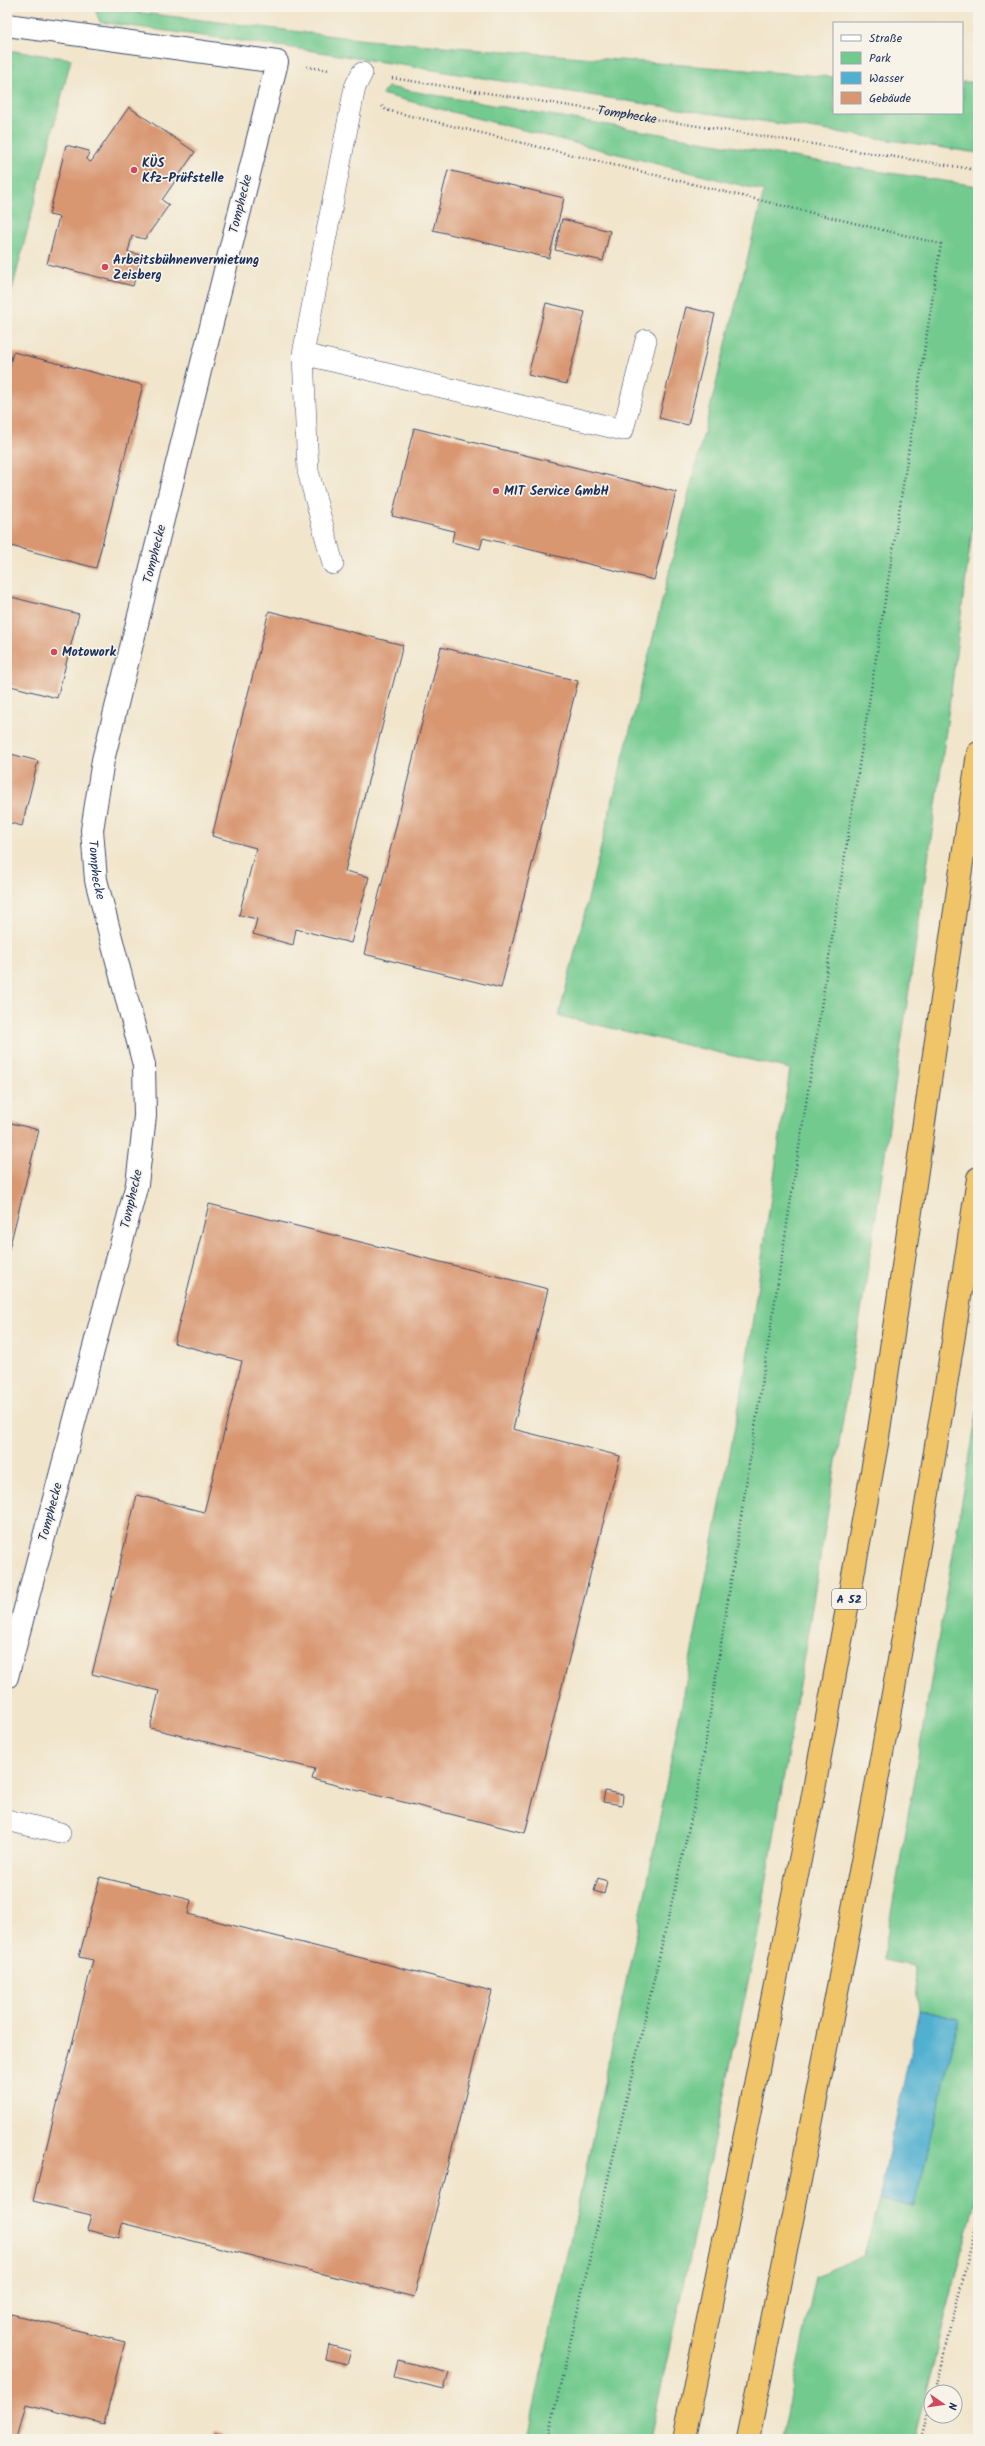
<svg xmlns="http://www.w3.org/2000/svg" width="985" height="2446" viewBox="0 0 985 2446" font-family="Kalam,sans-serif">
<rect width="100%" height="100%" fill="#f7f3e8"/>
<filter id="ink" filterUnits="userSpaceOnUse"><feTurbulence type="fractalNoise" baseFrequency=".025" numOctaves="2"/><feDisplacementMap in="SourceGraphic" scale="8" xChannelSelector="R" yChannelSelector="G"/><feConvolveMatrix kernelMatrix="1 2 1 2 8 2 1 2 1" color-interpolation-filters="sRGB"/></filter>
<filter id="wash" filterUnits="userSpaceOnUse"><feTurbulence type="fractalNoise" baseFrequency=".012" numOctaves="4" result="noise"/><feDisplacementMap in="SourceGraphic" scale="16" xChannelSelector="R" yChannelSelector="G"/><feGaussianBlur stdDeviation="0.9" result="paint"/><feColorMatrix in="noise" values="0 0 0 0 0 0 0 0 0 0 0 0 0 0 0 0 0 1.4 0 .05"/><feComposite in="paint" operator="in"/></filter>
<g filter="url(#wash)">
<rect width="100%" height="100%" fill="#f1e5cb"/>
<path fill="#73ca8f" stroke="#477c76" d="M94 7 367 40 834 77V113H962V82H974L978 28V153L646 104 307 50 100 22Z
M7 50 71 59 7 310Z
M388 87 863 169 978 186V485L938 791 869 1263 756 1945 650 2439H527L647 1885 743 1385 790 1069 559 1016 764 191 381 94Z
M978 1408V2190L914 2439H782L816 2276 864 2255 879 2199 914 2207 959 2019 919 2010 913 1966 883 1960Z"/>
<path fill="#51b0d0" stroke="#367097" d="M919 2010 959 2019 915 2207 879 2199Z"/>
<g id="blocks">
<path fill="#d89671" d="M129 107 195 152 162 200 169 205 145 239 132 236 128 252 141 255 133 286 47 264 59 217 49 215 66 145 89 151 87 160 91 162Z
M448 170 564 198 549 258 433 230Z
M562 219 610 231 603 261 555 250Z
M546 303 585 312 567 384 528 375Z
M686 307 715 314 688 425 659 418Z
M13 352 143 385 96 568 7 545V377Z
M414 428 676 492 654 580 483 538 480 549 452 542 454 531 392 516Z
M7 596 79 614 57 698 7 685Z
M269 611 403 645 345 871 369 877 351 943 296 929 293 945 253 934 257 919 239 915 256 848 212 836Z
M441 647 578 681 501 988 364 954Z
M7 753 38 761 22 826 7 822Z
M7 1122 39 1130 8 1253H7Z
M209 1204 548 1289 513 1429 620 1456 525 1833 312 1779 315 1769 150 1728 159 1691 92 1674 137 1495 204 1512 242 1361 174 1343Z
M605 1791 623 1795 622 1805 603 1802Z
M100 1877 191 1900 188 1914 492 1991 414 2297 122 2223 119 2238 87 2230 91 2215 33 2201 93 1960 79 1957Z
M598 1878 607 1881 604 1894 594 1891Z
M7 2313 125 2342 104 2424 26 2404 17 2439H7Z
M329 2345 351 2351 347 2364 326 2359Z
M398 2360 449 2373 444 2389 394 2377Z
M215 2432 240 2438V2439H213Z"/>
</g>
</g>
<g filter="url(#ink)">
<use href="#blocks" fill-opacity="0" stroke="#3b4a6e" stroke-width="1"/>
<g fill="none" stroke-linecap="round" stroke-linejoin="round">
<defs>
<path id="lane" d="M303 354 623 430 646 340
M333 564 308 471 303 354 355 87 362 73
M7 1820 60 1833"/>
<g id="street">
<path id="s2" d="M7 25 277 62 103 760 92 830 96 880 144 1065 145 1116 137 1184 7 1677"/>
</g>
<path id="highway" d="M684 2439 812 1800 877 1444 978 753
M748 2439C833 2020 916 1601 978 1178"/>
</defs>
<use href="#lane" stroke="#3b4a6e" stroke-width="22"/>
<use href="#street" stroke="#3b4a6e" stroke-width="24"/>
<use href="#highway" stroke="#3b4a6e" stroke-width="24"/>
<g stroke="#3b4a6e" stroke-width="2.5" stroke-dasharray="1 3" stroke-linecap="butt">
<path d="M307 67 329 70"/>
<path id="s1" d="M392 78 978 170"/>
<path d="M382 106 386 110 941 244 699 1784 548 2439"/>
<path d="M934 2392 978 2219"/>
<path d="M922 2439 931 2405"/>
</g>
<use href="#lane" stroke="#fff" stroke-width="21"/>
<use href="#street" stroke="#fff" stroke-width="22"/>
<use href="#highway" stroke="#f0c469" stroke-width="22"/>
</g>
</g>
<g fill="#d1495b" stroke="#f7f3e8" stroke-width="1.5">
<circle cx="134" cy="170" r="4"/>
<circle cx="105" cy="267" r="4"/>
<circle cx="496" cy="491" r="4"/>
<circle cx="54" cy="652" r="4"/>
</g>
<g text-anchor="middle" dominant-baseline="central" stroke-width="3.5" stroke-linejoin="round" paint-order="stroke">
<rect fill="#f7f3e8" stroke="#5d6a87" stroke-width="1" x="832" y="1589" width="34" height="20" rx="3"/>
<g font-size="12" font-weight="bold" fill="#1b2f5e">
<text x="849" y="1599">A 52</text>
</g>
<g font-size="13" fill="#1b2f5e" stroke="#f7f3e8">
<text stroke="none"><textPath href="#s1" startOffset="238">Tomphecke</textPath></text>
<text transform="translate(241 204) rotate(-76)">Tomphecke</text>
<text transform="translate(155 554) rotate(-76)">Tomphecke</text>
<text stroke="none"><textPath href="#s2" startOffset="1103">Tomphecke</textPath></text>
<text transform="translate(132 1199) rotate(-77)">Tomphecke</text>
<text transform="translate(51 1512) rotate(-75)">Tomphecke</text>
</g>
<g font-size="13" font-weight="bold" fill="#1b2f5e" stroke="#f7f3e8" text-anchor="start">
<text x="142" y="163">KÜS<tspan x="142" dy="15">Kfz-Prüfstelle</tspan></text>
<text x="113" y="260">Arbeitsbühnenvermietung<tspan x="113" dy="15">Zeisberg</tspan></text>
<text x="504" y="491">MIT Service GmbH</text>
<text x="62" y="652">Motowork</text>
</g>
</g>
<rect width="985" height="2446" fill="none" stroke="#f7f3e8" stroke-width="24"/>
<rect x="833" y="22" width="130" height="92" fill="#f7f3e8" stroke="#9fa5b1"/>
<rect x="841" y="35" width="20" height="6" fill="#ffffff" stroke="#9fa5b1"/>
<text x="869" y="42" font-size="12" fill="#1b2f5e">Straße</text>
<rect x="841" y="52" width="20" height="12" fill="#73ca8f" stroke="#9fa5b1"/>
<text x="869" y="62" font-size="12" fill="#1b2f5e">Park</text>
<rect x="841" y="72" width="20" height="12" fill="#51b0d0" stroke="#9fa5b1"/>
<text x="869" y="82" font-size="12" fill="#1b2f5e">Wasser</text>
<rect x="841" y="92" width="20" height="12" fill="#d89671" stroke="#9fa5b1"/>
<text x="869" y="102" font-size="12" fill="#1b2f5e">Gebäude</text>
<g transform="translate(943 2404) rotate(103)"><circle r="19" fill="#f7f3e8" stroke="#9fa5b1"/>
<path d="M0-3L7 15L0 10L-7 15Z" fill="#d1495b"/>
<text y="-6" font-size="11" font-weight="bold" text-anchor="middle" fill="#1b2f5e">N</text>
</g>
</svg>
